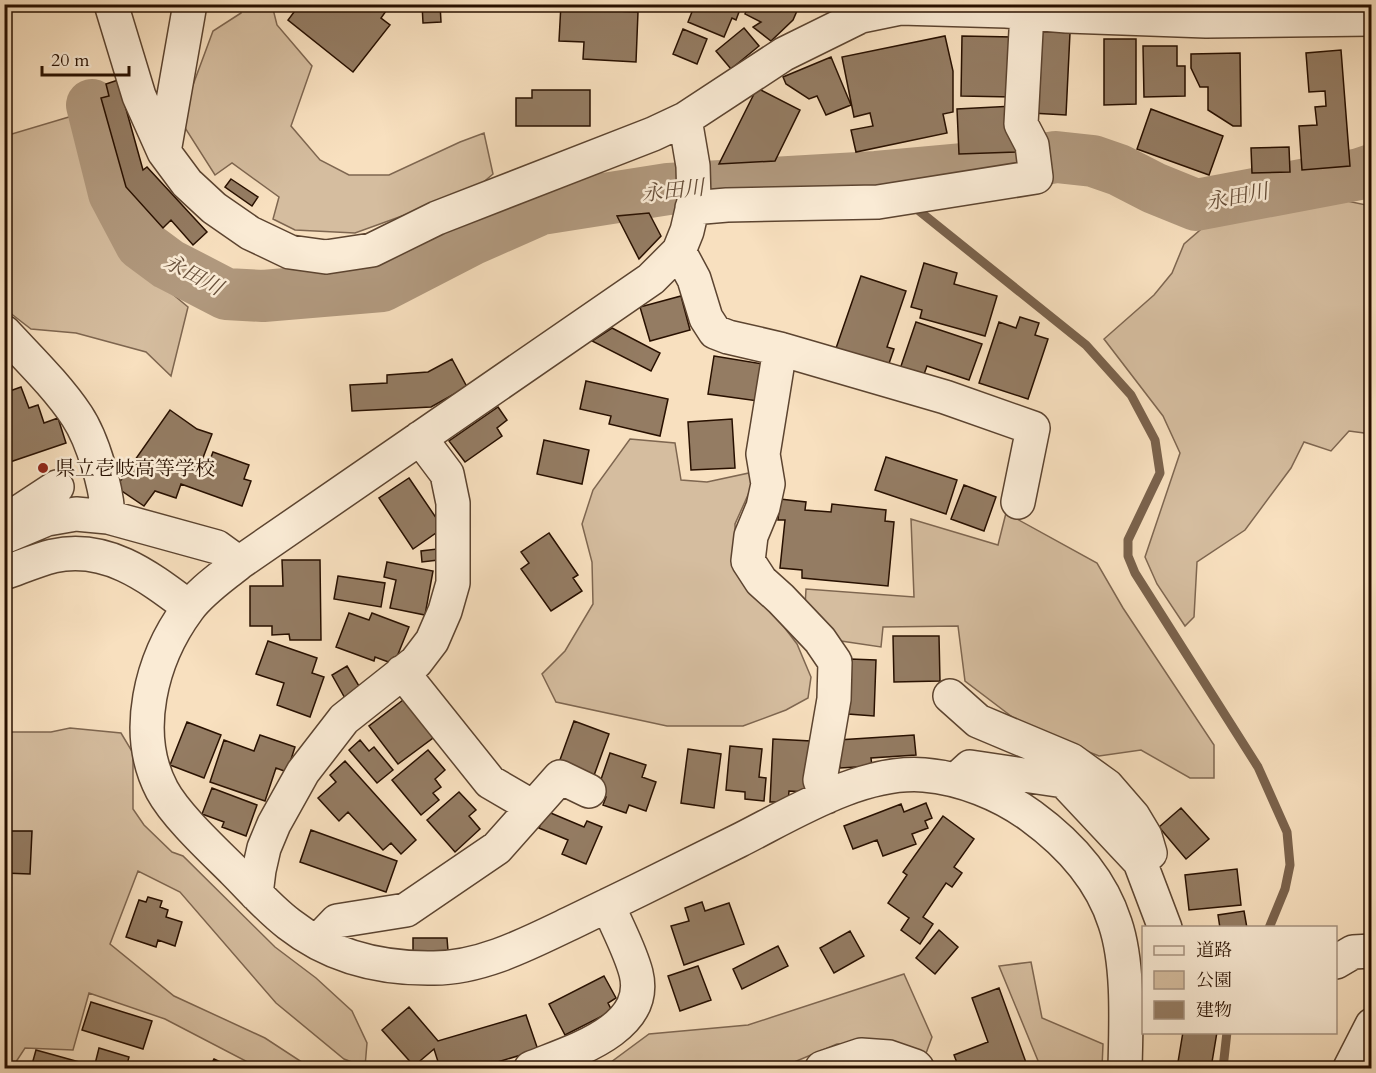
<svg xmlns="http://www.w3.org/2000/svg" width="1376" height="1073" viewBox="0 0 1376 1073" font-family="Cardo,'Noto Serif JP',serif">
<rect width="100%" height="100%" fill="#f8e0bf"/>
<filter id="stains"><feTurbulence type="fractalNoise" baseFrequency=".00333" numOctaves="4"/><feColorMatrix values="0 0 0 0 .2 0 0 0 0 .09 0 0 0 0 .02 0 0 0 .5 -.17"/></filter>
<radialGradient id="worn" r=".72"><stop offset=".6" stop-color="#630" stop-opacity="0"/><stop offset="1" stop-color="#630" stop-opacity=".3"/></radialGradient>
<path fill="#d5bd9f" stroke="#7e6650" stroke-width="1.5" d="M240 5H272L277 25 312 66 291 126 320 160 349 175H389L460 142 484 133 493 174 474 190 355 233 295 230 273 219 279 197 232 163 215 175 180 120 213 31 241 13Z
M79 114 122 241 170 292 188 307 171 376 146 352 76 333 31 329 5 309V136Z
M1333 198 1371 206V441L1364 433 1349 431 1331 451 1304 442 1291 468 1245 530 1197 562 1194 617 1185 626 1157 584 1145 557 1180 453 1163 416 1104 339 1154 295 1172 273 1184 244 1221 212Z
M630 439 675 443 681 480 707 482 749 473 752 486 735 524 736 564 797 644 811 677 808 698 786 710 743 726H667L556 702 542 674 565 651 593 604 592 562 582 524 593 490Z
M1006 513 1097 563 1123 608 1214 745V778H1190L1141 750 1099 756 1024 726 965 681 958 626 883 627 881 647 841 641 805 607 806 589 914 597 911 519 998 545Z
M70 728 121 733 133 753V809L144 825 172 852 183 856 275 947 316 978 352 1011 367 1043 365 1067 344 1059 276 1003 180 892 138 871 110 944 174 996 265 1038 311 1068H259L165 1019 89 993 73 1050 25 1048 12 1068H5L4 732H51Z
M1031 962 1042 1018 1103 1044 1102 1068H1041L999 966Z
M904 974 932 1037 925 1056 887 1044H837L780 1068H603L649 1034 748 1025Z"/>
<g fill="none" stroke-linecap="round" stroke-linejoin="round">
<path stroke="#7a624c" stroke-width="9" d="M876 177 893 190
M913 206 1086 345 1131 395 1155 440 1160 473 1128 540V556L1135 573 1258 767 1287 832 1290 865 1285 889 1269 928
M1223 1068 1227 1032"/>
<path stroke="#b1997e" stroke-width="52" d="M92 105 114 193 141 244 168 264 226 294 263 296 382 286 473 239 541 209 668 189 876 177 1008 165 1056 157 1093 161 1119 170 1154 188 1196 205 1360 174 1372 170"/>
</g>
<path fill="#947c63" stroke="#281000" stroke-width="1.5" d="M300 4H363L370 10 375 4H391L381 18 390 25 353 72 288 20Z
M422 4H440L441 22 423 23Z
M561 4H595L594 10 638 12 636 62 583 59 584 42 559 41Z
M695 4H742L736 20 732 18 724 37 688 22Z
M749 4H800L793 20 771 41 753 27 761 22 745 14Z
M744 28 759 46 731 69 716 51Z
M683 29 707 39 697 64 673 54Z
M1035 30 1070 33 1066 115 1031 113Z
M945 36 953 71V112L943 114 947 133 856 152 851 130 873 126 870 113 854 117 842 57Z
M962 36 1013 37V97L961 96Z
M1104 39H1136V104L1104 105Z
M1143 46H1177V66H1185V96L1144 97Z
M1341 50 1350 166 1302 170 1299 126 1317 125 1315 107 1326 106 1325 91 1309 92 1306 53Z
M1240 53 1241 126H1233L1208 110V87H1200L1191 68V54Z
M831 57 851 105 826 115 817 96 809 99 786 84 783 77Z
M118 80 143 170 147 167 207 232 193 245 171 220 163 228 126 187 101 98 109 96 106 84Z
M757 88 800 110 775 161 719 164Z
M532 90H590V126H516V98H532Z
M1014 106 1016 152 959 154 957 109Z
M1151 109 1223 136 1209 175 1137 149Z
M1289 147 1290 172 1252 173 1251 148Z
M231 179 258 197 252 206 225 187Z
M649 213 661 236 639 259 617 216Z
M924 263 957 273 954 284 997 296 985 336 920 318 922 310 911 307Z
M861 276 906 291 887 347 894 349 886 372 834 354Z
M681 296 690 330 650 341 640 307Z
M1020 317 1039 323 1035 335 1048 339 1028 399 979 383 999 322 1016 328Z
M916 322 982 344 969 380 927 366 923 377 900 369Z
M612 328 660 353 651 371 592 341Z
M714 356 763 364 758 401 708 394Z
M452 359 467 387 431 407 352 411 350 385 387 383V375L428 372Z
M586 381 668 399 660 436 609 424 611 416 580 409Z
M4 384 7 392 21 387 29 408 38 405 44 423 58 418 66 443 7 463 4 457Z
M498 407 507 420 497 428 502 436 465 462 449 441Z
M170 410 197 429 212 434 201 463 208 465 213 452 249 465 244 479 251 481 242 506 181 484 176 498 155 491 144 506 116 487Z
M732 419 735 468 691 470 688 422Z
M544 440 589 450 582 484 537 474Z
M886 457 957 480 946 514 875 490Z
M409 478 443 528 413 549 379 498Z
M964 485 996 497 984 531 951 519Z
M780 499 806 502 805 510 831 512 832 504 886 510 885 521 894 522 888 586 802 578V570L780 568 785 520H778Z
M549 533 578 575 573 578 582 591 551 611 521 569 529 563 521 552Z
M437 549 438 560 422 562 421 551Z
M282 560H320L321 640H290L289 634 272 635V626H250V586H283Z
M387 562 433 571 425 615 390 608 396 580 384 577Z
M338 576 385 583 381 607 334 599Z
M349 613 369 620 372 613 409 627 394 664 375 657 374 661 336 647Z
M893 636H939L940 681 894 682Z
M268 641 317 658 312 673 324 677 310 717 277 705 284 683 256 674Z
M850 659 876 660 874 716 848 714Z
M347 666 362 691 346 700 332 675Z
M407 697 437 735 398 764 369 726Z
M574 721 609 734 592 781 557 768Z
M187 722 221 735 204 778 170 765Z
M260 735 295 747 287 772 276 768 265 801 210 782 224 740 254 751Z
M914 735 916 755 871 758 872 766 840 768 838 740Z
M773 739 811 741 809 792 789 791 788 802H770Z
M360 740 369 751 374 747 393 770 377 783 349 750Z
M730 746 762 749 759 777 766 778 764 801 745 799V792L726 790Z
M688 749 721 754 714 808 681 803Z
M428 750 445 770 435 779 441 787 433 793 439 800 421 815 392 780Z
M610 753 646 765 642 777 656 782 646 811 629 805 626 813 603 805 606 797 596 794Z
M345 761 416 840 401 854 391 843 383 850 348 812 339 821 318 798 336 782 330 775Z
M212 788 257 805 246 836 222 827 224 822 202 814Z
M459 792 476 810 469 816 480 829 455 852 427 820Z
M926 803 932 818 925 821 928 828 912 834 916 844 883 856 877 840 853 849 844 826 901 804 904 812Z
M1181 808 1209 839 1186 859 1159 827Z
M546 811 584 827 587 821 602 827 586 864 562 854 568 840 539 828Z
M943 816 974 839 954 867 962 873 952 887 946 883 923 917 933 924 920 944 901 930 909 918 888 903 907 875 903 872Z
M311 830 397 861 386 892 300 862Z
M4 831H32L30 874 4 873Z
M1237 869 1241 905 1189 910 1185 875Z
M148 897 162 901 160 907 168 910 166 917 182 922 175 946 158 940 156 947 126 937 139 900 146 902Z
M702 902 705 911 729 903 744 944 684 965 671 926 689 921 685 908Z
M1244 911 1247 928H1220L1218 915Z
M939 930 958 947 935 974 916 958Z
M850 931 864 956 834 973 820 948Z
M413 938H447L448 951H413Z
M778 946 788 966 742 989 733 969Z
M698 966 711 1000 680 1011 668 976Z
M604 976 616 998 608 1003 612 1011 565 1035 549 1004Z
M999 988 1028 1068H959L954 1055 988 1042 972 998Z
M91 1002 152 1021 143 1049 82 1030Z
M409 1007 438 1041 526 1015 538 1050 477 1068H440L434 1049 414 1066 382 1030Z
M1183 1032H1217L1211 1068H1177Z
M99 1048 129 1057 126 1068H94Z
M36 1050 83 1063 81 1068H31Z
M214 1059 233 1068H209Z"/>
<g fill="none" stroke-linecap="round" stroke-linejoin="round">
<defs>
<path id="minor" d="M111 4 139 96 164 152 187 183 214 208 250 233 290 252 326 257 372 250 437 218 653 134 685 119 784 54 861 16 900 8 1006 11 1067 16 1206 21 1372 19
M685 119 693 166 694 201 687 231 679 251 651 279 239 563C222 577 201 591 188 609 151 659 132 733 162 790 176 816 213 850 234 871 252 889 269 909 289 924 331 957 382 969 434 968 482 968 529 943 571 923 627 896 682 869 738 841 792 814 861 770 924 775 961 778 1001 794 1031 816 1068 843 1101 879 1115 923 1129 964 1126 1025 1125 1068
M164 152 190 4
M692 208 727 205 878 202 1036 177 1032 145 1021 124 1027 12
M679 251 694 279 706 318 715 332 728 337 780 349 945 397 1033 428 1018 502
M4 332C29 359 57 386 77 416 93 440 107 489 108 517L217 547 239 563
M780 349 763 454 768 484 763 507 751 536 748 561 761 581 781 599 820 640 835 662 834 699 820 780 826 797
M4 522 57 487
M4 537 47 519 76 514 108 517
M4 573C21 567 37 560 53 556 107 544 149 577 189 607
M402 672 490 782 533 807
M950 696 978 721 1071 760 1107 786 1133 816 1145 836 1150 853 1140 862
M957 779 970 767 1064 781 1140 862 1165 928
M256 894 259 870 264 848 274 824 303 772 344 719 416 662 432 641 445 611 453 583V503L447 474 420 438
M317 942 337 921 406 910 497 848 560 777 589 791
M1336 962 1353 952 1372 951
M531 1068C570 1052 650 1030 636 973 630 950 617 927 608 905
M822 1068 861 1055 889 1057 915 1066 917 1068
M1350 1068 1372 1025"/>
</defs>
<use href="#minor" stroke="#5c4430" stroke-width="36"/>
<use href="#minor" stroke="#faebd5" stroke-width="33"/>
</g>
<circle fill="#8f2418" stroke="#faebd5" stroke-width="2" cx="43" cy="468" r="6"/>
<g text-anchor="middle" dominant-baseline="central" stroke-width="5" stroke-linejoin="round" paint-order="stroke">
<g font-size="20" fill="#281000" stroke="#faebd5" text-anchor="start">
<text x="55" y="468">県立壱岐高等学校</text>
</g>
<g font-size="21" font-style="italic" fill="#664e39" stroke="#faebd5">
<text transform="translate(673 191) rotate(-6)">永田川</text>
<text transform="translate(1237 197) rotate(-11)">永田川</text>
<text transform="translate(193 275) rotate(28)">永田川</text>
</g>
</g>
<rect width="1376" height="1073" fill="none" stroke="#f8e0bf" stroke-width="24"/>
<rect x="6" y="6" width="1364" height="1061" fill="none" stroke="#281000" stroke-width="3"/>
<rect x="12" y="12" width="1352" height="1049" fill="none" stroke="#281000" stroke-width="1.5"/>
<rect x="1142" y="926" width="195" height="108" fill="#faebd5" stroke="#a69380" stroke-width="1.5"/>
<rect x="1154" y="946" width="30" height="9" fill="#faebd5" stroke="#a69380" stroke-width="1.5"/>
<text x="1196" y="956" font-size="18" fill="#281000">道路</text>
<rect x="1154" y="971" width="30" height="18" fill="#d5bd9f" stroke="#a69380" stroke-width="1.5"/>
<text x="1196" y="986" font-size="18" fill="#281000">公園</text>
<rect x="1154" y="1001" width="30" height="18" fill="#947c63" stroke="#a69380" stroke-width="1.5"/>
<text x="1196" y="1016" font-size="18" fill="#281000">建物</text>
<path d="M42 66v9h87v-9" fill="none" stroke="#281000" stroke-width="3"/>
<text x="51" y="66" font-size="18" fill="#281000" stroke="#faebd5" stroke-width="4.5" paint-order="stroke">20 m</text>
<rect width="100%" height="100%" filter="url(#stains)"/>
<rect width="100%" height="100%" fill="url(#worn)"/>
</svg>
